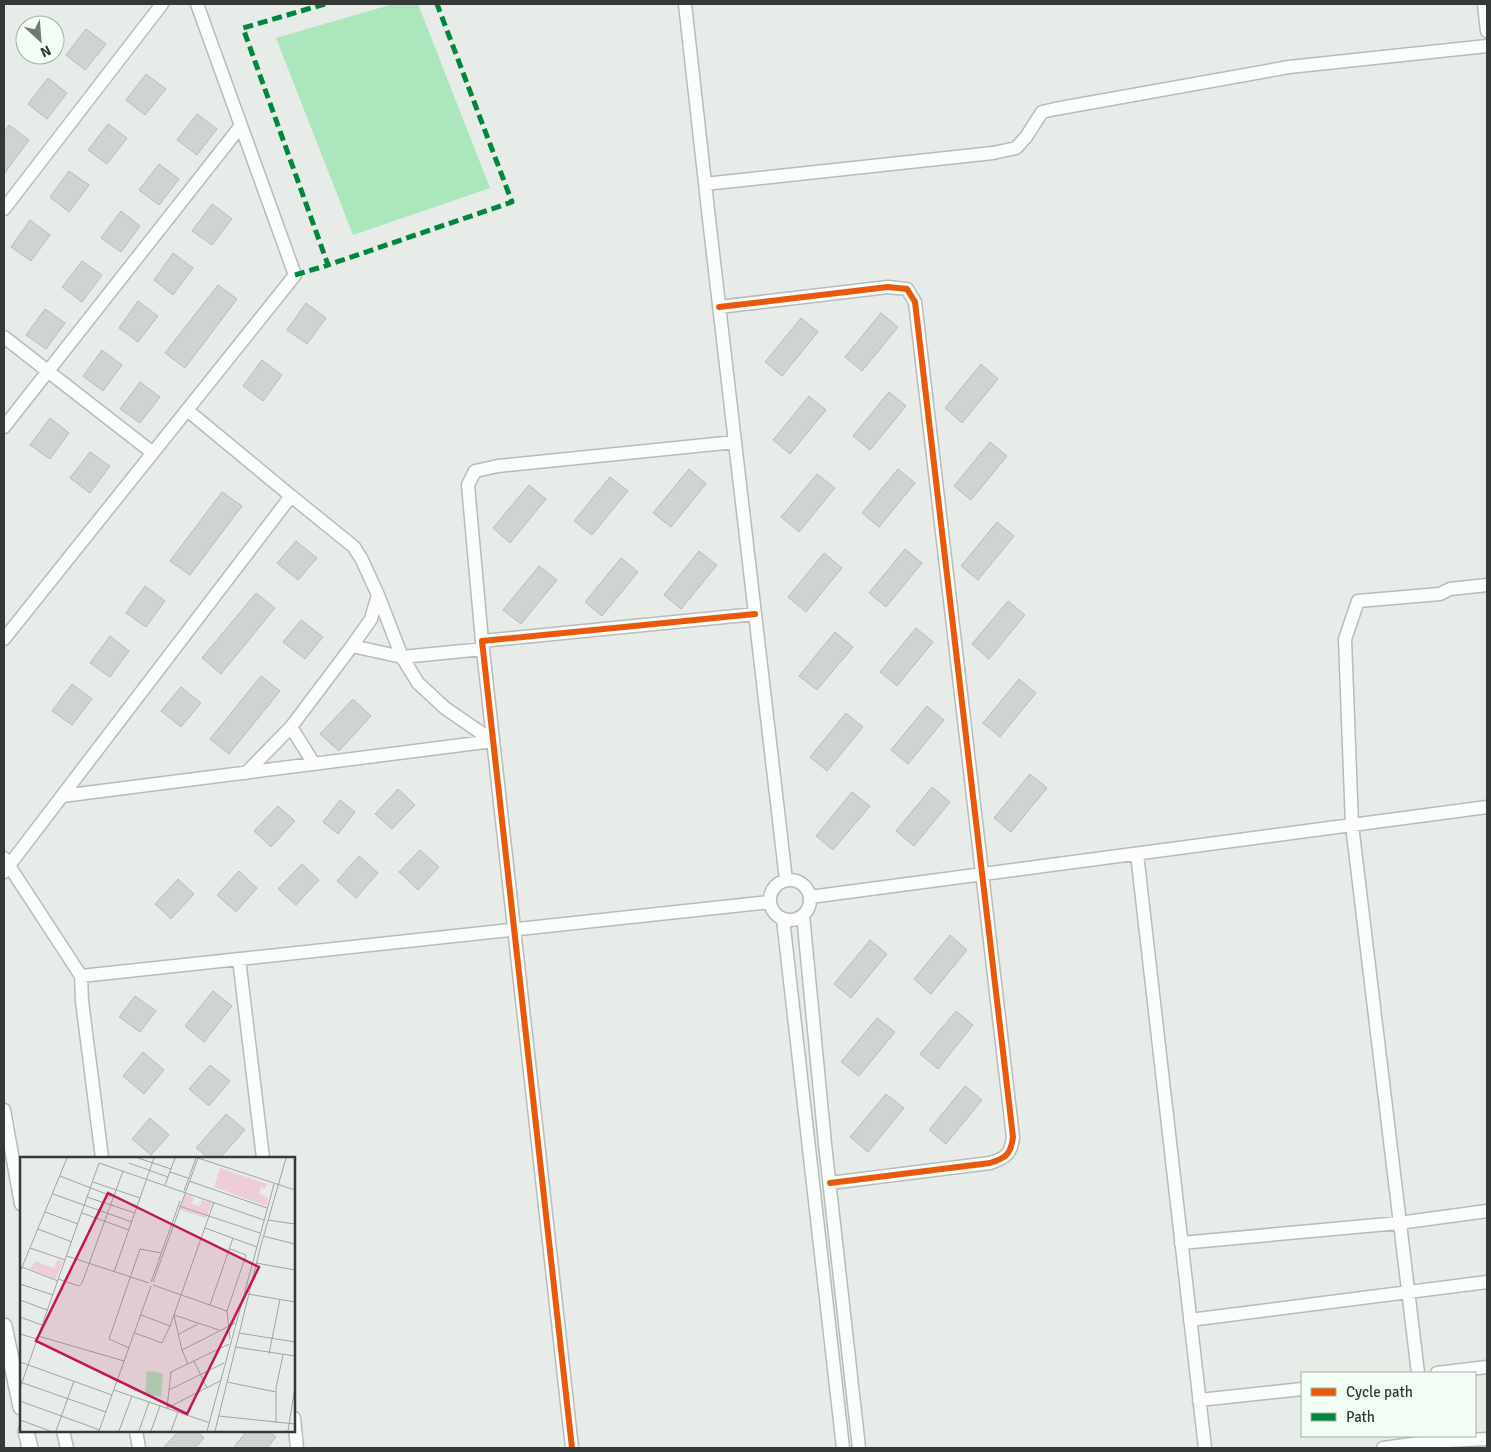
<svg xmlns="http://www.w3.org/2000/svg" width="1491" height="1452" viewBox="0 0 1491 1452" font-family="Signika,sans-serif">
<rect width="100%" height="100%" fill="#e7ece8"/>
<path fill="#ace6bd" d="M393 4H418L490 188 353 235 276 38Z"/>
<path fill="#d0d4d1" stroke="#b8bdb9" d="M86 29 106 44 85 70 66 55Z
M146 74 166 89 145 115 126 100Z
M48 78 67 93 47 119 28 104Z
M197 114 217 129 197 155 177 140Z
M108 124 127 138 107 164 88 150Z
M9 125 29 140 4 174V133Z
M159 164 179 179 159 205 139 190Z
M69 171 89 185 69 212 50 197Z
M212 204 232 219 212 245 192 231Z
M121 211 140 226 121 252 101 238Z
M30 220 50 235 31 261 11 247Z
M173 253 193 268 173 295 154 280Z
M82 261 102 275 82 302 62 287Z
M218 285 237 299 185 368 165 353Z
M138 301 158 316 138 342 119 328Z
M306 303 326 318 307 344 287 330Z
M45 309 65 323 46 349 26 335Z
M881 313 898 327 862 371 845 357Z
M801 318 818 332 782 376 765 362Z
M102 350 122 365 103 391 83 376Z
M262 360 282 375 263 401 243 386Z
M981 364 998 379 962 423 945 408Z
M140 382 160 397 140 423 120 409Z
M889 392 906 406 870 450 853 436Z
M809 396 826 410 790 454 773 440Z
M50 418 69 433 50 459 30 445Z
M990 442 1007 456 971 500 954 486Z
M90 452 110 466 90 493 70 478Z
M689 469 706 484 671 527 653 513Z
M898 469 915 483 879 527 862 513Z
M817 474 835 488 799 532 781 517Z
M610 477 628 491 592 535 574 521Z
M529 485 546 499 510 543 493 528Z
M222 492 242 506 190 575 170 561Z
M997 522 1014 536 978 580 961 566Z
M296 541 317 558 298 580 277 563Z
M905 549 922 563 886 607 869 593Z
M699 551 717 565 681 609 664 595Z
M824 553 842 568 806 612 788 597Z
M621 558 638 572 602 616 585 602Z
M539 566 557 580 521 624 503 610Z
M145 586 165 601 146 627 126 613Z
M256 593 275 608 221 674 202 658Z
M1008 601 1025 615 989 659 972 644Z
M301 620 323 637 305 659 283 642Z
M916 628 933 642 897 686 880 672Z
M835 632 853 647 817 690 799 676Z
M110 636 129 651 110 677 90 663Z
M261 676 280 691 229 754 210 739Z
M1019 679 1036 693 1000 737 983 723Z
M72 684 92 699 72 725 52 711Z
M181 687 201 703 181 727 161 711Z
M353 699 371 716 339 751 320 734Z
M927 706 944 720 908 764 891 750Z
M846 713 863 727 827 771 810 757Z
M1030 774 1047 788 1011 832 994 818Z
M932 787 950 802 914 846 896 831Z
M398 789 415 805 392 829 375 814Z
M852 792 870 806 833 850 816 836Z
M340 800 355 812 338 834 323 822Z
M278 806 295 821 271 847 254 831Z
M420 850 439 867 418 890 399 872Z
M359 856 378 873 356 898 337 881Z
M302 864 319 880 296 905 278 889Z
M239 871 257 888 236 912 217 895Z
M178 879 194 894 171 919 155 904Z
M950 935 967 950 931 994 914 979Z
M870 940 887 954 851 998 834 984Z
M213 991 232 1006 204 1042 185 1026Z
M135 996 156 1011 140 1032 119 1017Z
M956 1011 973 1025 938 1069 920 1054Z
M877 1018 895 1032 859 1076 841 1062Z
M143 1052 164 1070 144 1094 123 1076Z
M210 1065 230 1081 209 1106 189 1089Z
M965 1086 982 1100 946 1144 929 1130Z
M886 1094 904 1108 868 1152 850 1137Z
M226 1114 245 1130 220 1158H209L196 1148Z
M150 1118 169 1135 151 1155 132 1139Z
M179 1431H197L204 1438 195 1448H163Z
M247 1431H268L276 1437 267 1448H233Z"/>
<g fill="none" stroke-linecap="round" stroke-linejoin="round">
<defs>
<path id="minor" d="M685 4 709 219 786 880
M1484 4 1487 31
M705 184 993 153 1016 148 1026 137 1042 112 1055 109 1289 67 1487 46
M4 209 162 4
M719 307 888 287 907 289 915 302 1013 1137C1011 1154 1006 1158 990 1163L830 1183
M4 337 153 453
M4 427 240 127
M291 496 354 547 362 560 378 595 402 657 418 683 445 708 493 741
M4 639 295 275 197 4
M482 641 468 485 475 471 498 466 735 442
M352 646 402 657 483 649
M291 727 314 764
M246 773 291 727 352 646 371 619 378 595
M62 796 493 741
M1137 854 1205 1448
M4 858 81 976 770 902
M4 872 291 496 187 410
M770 900a20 20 0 1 1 40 0a20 20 0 1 1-40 0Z
M810 897 1487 807
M803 915 825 1144 859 1448
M783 919 843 1448
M239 959 263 1158
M81 976 82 1001 102 1158
M4 1110 21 1204
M1181 1243 1399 1223 1487 1211
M1190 1320 1487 1282
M1418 1373 1352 825 1345 639 1358 601 1440 594 1450 589 1487 585
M1437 1373 1487 1367
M1199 1400 1302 1389
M294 1418 297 1448
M63 1431 67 1448
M136 1431 139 1448
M572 1448 482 641 755 614
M1383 1448 1427 1442 1487 1439"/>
<path id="tertiary" d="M4 1326 21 1407
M26 1431 30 1448"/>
</defs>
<use href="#minor" stroke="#b7bcb8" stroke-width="15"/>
<use href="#tertiary" stroke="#b7bcb8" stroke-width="18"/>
<use href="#minor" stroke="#fbfcfc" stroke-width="12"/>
<use href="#tertiary" stroke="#fbfcfc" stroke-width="15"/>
<path stroke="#00873e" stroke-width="5" stroke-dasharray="10 5" stroke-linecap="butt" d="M325 4 243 28 328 265 512 202 437 4
M295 275 328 265"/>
<defs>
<path id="cycleway" d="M719 307 888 287 907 289 915 302 1013 1137C1011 1154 1006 1158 990 1163L830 1183
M572 1448 482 641 755 614"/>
</defs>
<use href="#cycleway" stroke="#f2fdf4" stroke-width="9"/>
<use href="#cycleway" stroke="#e8590c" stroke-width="6"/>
</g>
<g transform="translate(20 1157)">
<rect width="275" height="275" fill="#e7ece8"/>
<path d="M200 11 247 27 245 32 241 30 239 37 248 41 246 49 194 30ZM165 37 174 40 172 47 180 49 182 43 192 46 186 61 160 53ZM37 103 43 104 36 122 10 112 15 104 34 111Z" fill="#edced7"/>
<path d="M127 214 143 216 141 240 125 237Z" fill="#ace6bd"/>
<path fill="none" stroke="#a0a5a1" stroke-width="1" d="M118 1 151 12M178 1 275 33M109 6 148 20M150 15 168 21M40 19 117 49M169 24 247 51M73 25 120 41M145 28 155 1M164 34 176 1M33 37 112 65M67 40 115 56M159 49 240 76M25 55 58 67M62 56 109 73M248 63 275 67M185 71 237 90M18 72 52 85M243 79 275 87M10 91 45 103M47 99 129 126M236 106 275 113M2 110 38 124M0 115 47 1M94 115 134 1M38 122 59 129 62 126 103 14M131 125 160 44M133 125 178 1M0 127 33 138M133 128 207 154 210 182M228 137 275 145M0 143 27 153M190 148 213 81M207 154 226 98 210 92M121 158 150 169 194 45M154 158 199 173M154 159 162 193M0 160 22 168M115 176 142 186 150 169M219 176 275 185M0 177 17 182M159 177 178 167M18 179 104 204M215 190 275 199M109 191 89 182 120 92 141 96M249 197 260 142M174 204 187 231M0 205 92 238M168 207 162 193 215 166M200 224 147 251 151 215 209 187M0 225 86 255M207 225 256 235M0 231 79 6 244 63M94 233 190 266M149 233 204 206M0 244 80 273M199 259 275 267M0 263 30 274M256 266V231L263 198M36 274 54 224M79 274 131 129M99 274 112 239M119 274 129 245M131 274 140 249M151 274 158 255M187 274 254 27M195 274 241 88 266 1M268 274 275 230"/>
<path fill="#c2185b" fill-opacity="0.15" stroke="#c2185b" stroke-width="2.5" d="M88 36 239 110 167 257 16 184Z"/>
<rect width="275" height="275" fill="none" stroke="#363a37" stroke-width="2.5"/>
</g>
<rect width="1491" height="1452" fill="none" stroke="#363a37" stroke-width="10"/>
<rect x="1301" y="1372" width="175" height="65" fill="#f2fdf4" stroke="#a7afa8"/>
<rect x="1311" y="1388" width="25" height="8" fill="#e8590c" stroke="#a7afa8"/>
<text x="1346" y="1397" font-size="15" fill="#363a37">Cycle path</text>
<rect x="1311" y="1413" width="25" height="8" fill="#00873e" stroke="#a7afa8"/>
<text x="1346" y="1422" font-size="15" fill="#363a37">Path</text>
<g transform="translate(40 40) rotate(154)"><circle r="24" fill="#f2fdf4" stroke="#a7afa8"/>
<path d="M0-4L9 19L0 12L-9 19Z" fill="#747875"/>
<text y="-8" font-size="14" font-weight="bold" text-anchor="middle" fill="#363a37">N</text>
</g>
</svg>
